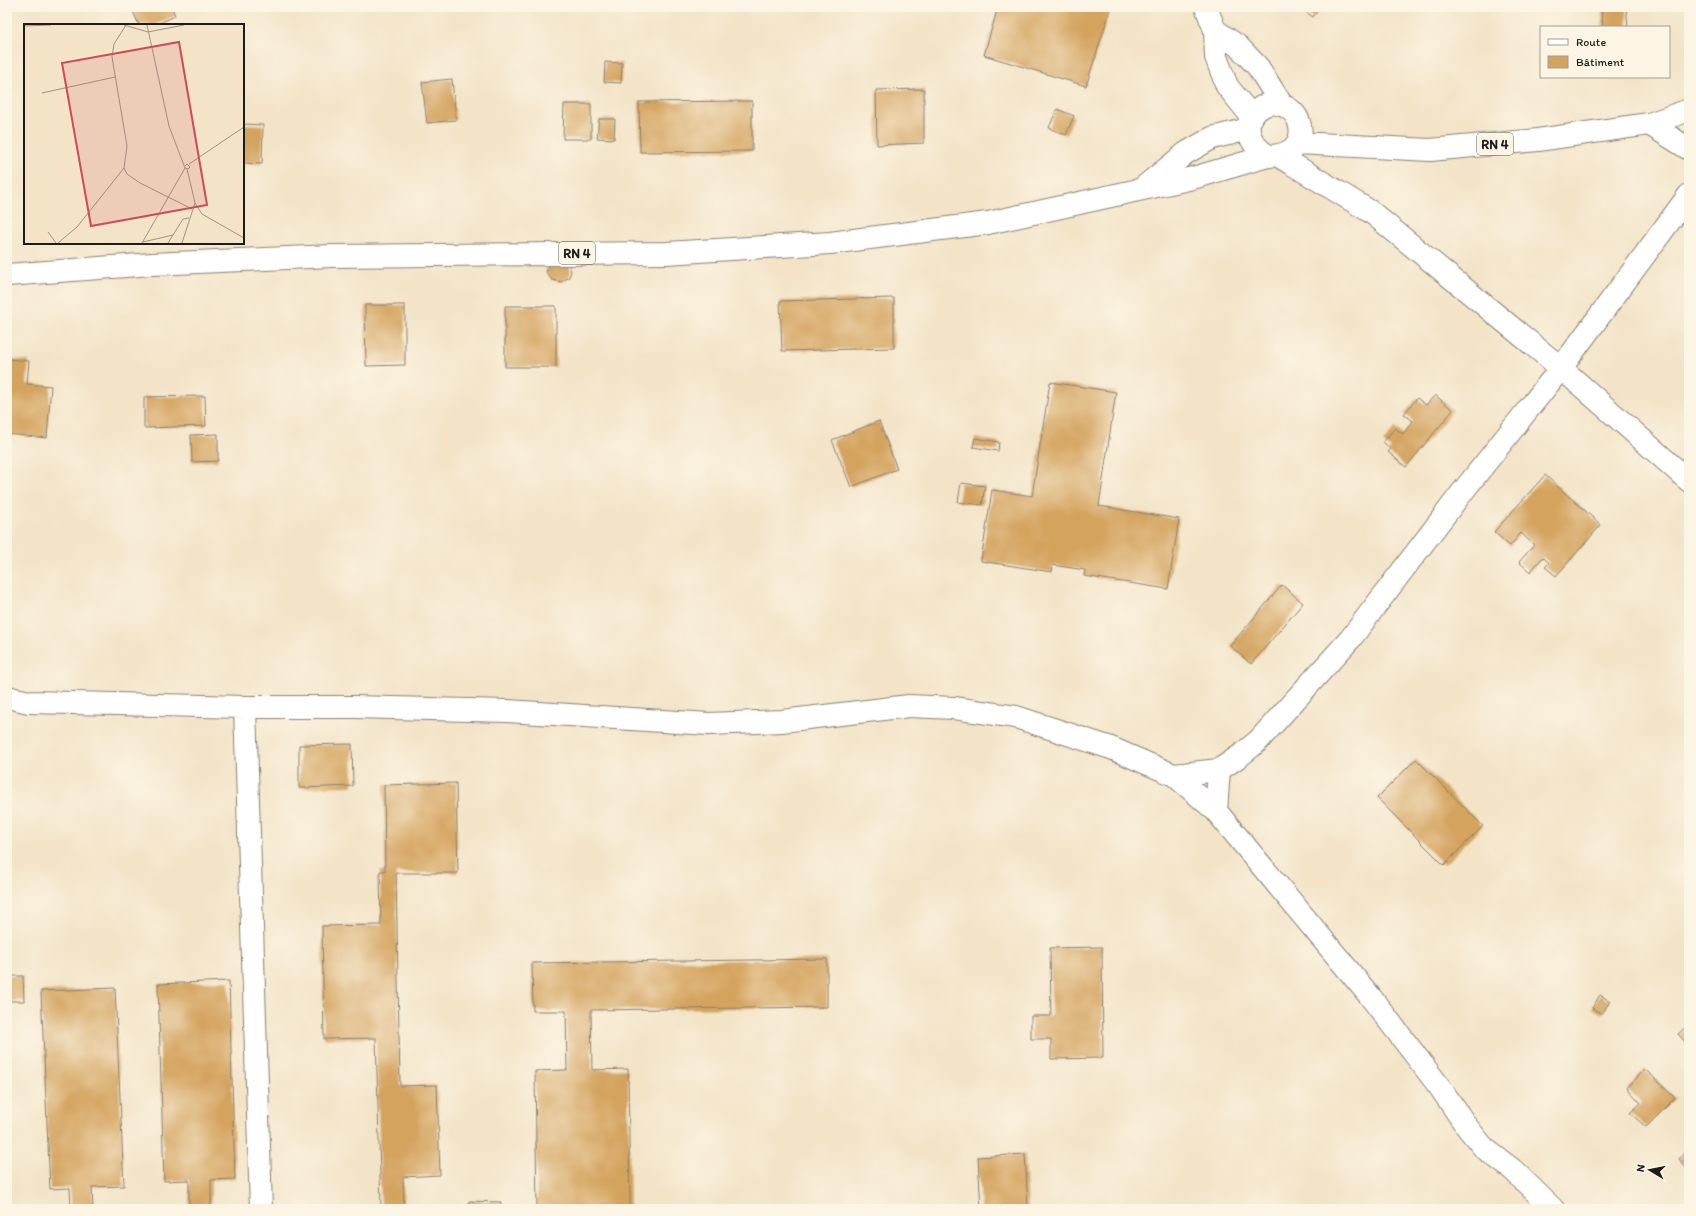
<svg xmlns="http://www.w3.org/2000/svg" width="1696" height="1216" viewBox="0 0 1696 1216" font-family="Itim,sans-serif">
<rect width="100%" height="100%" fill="#fcf5e5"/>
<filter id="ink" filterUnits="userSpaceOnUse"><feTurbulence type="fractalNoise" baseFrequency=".025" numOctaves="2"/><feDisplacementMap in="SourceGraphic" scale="8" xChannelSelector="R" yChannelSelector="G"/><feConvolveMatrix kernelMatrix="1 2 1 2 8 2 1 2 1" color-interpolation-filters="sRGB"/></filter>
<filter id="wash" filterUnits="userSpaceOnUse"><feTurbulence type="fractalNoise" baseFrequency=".012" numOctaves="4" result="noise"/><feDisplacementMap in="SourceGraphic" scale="16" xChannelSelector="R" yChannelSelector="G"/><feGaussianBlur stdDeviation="0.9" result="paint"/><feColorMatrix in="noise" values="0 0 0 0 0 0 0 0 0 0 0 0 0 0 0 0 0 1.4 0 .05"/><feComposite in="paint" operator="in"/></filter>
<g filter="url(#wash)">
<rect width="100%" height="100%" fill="#f3e4c8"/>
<g id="blocks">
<path fill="#d4a35d" d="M131 7H172L175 16 155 25H139Z
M998 7H1111L1086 86 984 55Z
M1299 7H1320L1313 17Z
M1601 7H1626L1628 27H1603Z
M605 62 622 63 621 83 604 82Z
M452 79 456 120 427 123 422 82Z
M924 89V143L877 145 876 90Z
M752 101V151L640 152 639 102Z
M564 104H591V139H563Z
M1057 109 1074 116 1066 135 1049 128Z
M599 119H615L614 139 597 138Z
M243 124 263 125 262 164 243 163Z
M549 263H569L571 272 569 277 561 282 552 280 546 272Z
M894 298V348L782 351 780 301Z
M365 305H405V365L366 366Z
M505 306H556V367H505Z
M7 359 29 361 27 384 51 386 47 438 7 434Z
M1050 382 1116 392 1099 506 1179 519 1168 589 1084 576 1085 570 1053 565 1052 572 981 561 992 490 1032 496Z
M1435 395 1453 410 1406 467 1388 452 1391 449 1383 442 1395 428 1403 434 1413 421 1404 414 1417 398 1426 405Z
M205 396 206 426 144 428V397Z
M879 421 897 469 851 487 832 440Z
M218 434V461L192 462 191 435Z
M975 438 999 442 998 451 973 447Z
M1545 475 1601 525 1556 576 1545 567 1549 563 1543 557 1530 572 1519 562 1534 545 1521 533 1510 546 1494 532Z
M961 483 985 486 982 505 958 502Z
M1282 585 1303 603 1251 664 1230 646Z
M352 744 353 786 299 788V745Z
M1416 759 1483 826 1444 865 1377 798Z
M456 783 458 873H396L400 1086 437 1085 440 1175 403 1177 404 1209H381L376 1038 324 1039 322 926 381 925 380 871H385L384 785Z
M1102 947 1103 1058 1051 1059V1039H1031V1016H1051L1050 948Z
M827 959V1007L591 1010 592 1070 628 1069 630 1209H537L535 1071 567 1070 566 1011H533L532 963Z
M7 976H23L24 1001H7Z
M229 981 235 1179 211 1180V1209H189V1180L164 1181 158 984Z
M115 988 124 1186 92 1187 93 1209H71L70 1188 50 1189 41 991Z
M1600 995 1610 1001 1602 1014 1592 1008Z
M1689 1024V1046L1678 1034Z
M1645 1069 1675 1098 1646 1127 1630 1113 1641 1103 1627 1088Z
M1688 1149 1689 1150V1170L1679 1159Z
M1025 1154 1028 1209H981L978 1157Z
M469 1201 501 1202 500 1209H469Z"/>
</g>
</g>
<g filter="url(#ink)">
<use href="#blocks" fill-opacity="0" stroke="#888072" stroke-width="1"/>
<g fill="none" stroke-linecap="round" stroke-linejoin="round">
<defs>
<path id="minor" d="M1206 7 1215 30 1216 57 1227 86 1252 117
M1215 30 1238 46 1258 67 1282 105
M1649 124 1689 149
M1279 156 1371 212 1561 368 1689 481
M7 697 29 702 245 707H354L507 711 709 724 782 721 909 706 954 708 1016 717 1111 748 1174 775 1216 811 1369 995 1439 1086 1467 1127 1484 1148 1513 1170 1553 1209
M245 707 261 1209
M1174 775 1219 770 1241 755 1258 741 1351 638 1460 495 1561 368 1689 195
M1216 811 1219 770"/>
<path id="highway" d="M1298 143 1430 150 1538 140 1649 124 1689 110
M1145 186 1186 153 1212 138 1249 129
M7 275 152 264 331 256 666 253 830 243 988 223 1193 178 1268 156C1286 156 1304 147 1300 126 1297 108 1275 97 1260 108 1239 123 1250 145 1268 156"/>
</defs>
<use href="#minor" stroke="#888072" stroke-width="24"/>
<use href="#highway" stroke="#888072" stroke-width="24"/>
<use href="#minor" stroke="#fff" stroke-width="22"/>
<use href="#highway" stroke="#fff" stroke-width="22"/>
</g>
</g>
<g text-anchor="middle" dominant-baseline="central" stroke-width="3" stroke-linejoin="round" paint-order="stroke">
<g fill="#fcf5e5" stroke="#5f5d58" stroke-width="1">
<rect x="1477" y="133" width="36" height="22" rx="3"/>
<rect x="559" y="242" width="36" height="22" rx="3"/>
</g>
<g font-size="13" font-weight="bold" fill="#1c1c1c">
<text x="1495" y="144">RN 4</text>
<text x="577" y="253">RN 4</text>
</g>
</g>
<g transform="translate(24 24)">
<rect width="220" height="220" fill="#f3e4c8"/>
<path fill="none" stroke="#9d9483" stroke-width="1" d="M100 1 124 8 160 1M123 1 145 102 161 144 164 145 166 143 163 140 161 142M0 2 27 1M18 69 91 53M165 140 220 103M100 144 103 150 116 159 168 185M163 145 171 179 178 190 220 214M24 208 32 219M119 218 149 211M34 219 53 203 100 144 103 122 88 33 90 20 102 1M118 219 161 144M144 219 159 195 165 194M158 219 171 179"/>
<path fill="#d1495b" fill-opacity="0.15" stroke="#d1495b" stroke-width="2" d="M155 18 183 181 67 202 38 39Z"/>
<rect width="220" height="220" fill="none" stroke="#1c1c1c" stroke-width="2"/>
</g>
<rect width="1696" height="1216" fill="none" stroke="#fcf5e5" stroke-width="24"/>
<rect x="1540" y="26" width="130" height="52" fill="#fcf5e5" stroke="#a29e95"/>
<rect x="1548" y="39" width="20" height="6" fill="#ffffff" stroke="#a29e95"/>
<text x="1576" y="46" font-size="12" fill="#1c1c1c">Route</text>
<rect x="1548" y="56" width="20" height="12" fill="#d4a35d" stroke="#a29e95"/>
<text x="1576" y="66" font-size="12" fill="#1c1c1c">Bâtiment</text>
<g transform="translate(1650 1170) rotate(280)" stroke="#fcf5e5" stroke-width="3" paint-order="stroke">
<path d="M0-3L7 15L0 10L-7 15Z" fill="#1c1c1c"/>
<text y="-6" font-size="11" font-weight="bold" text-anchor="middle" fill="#1c1c1c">N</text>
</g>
</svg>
